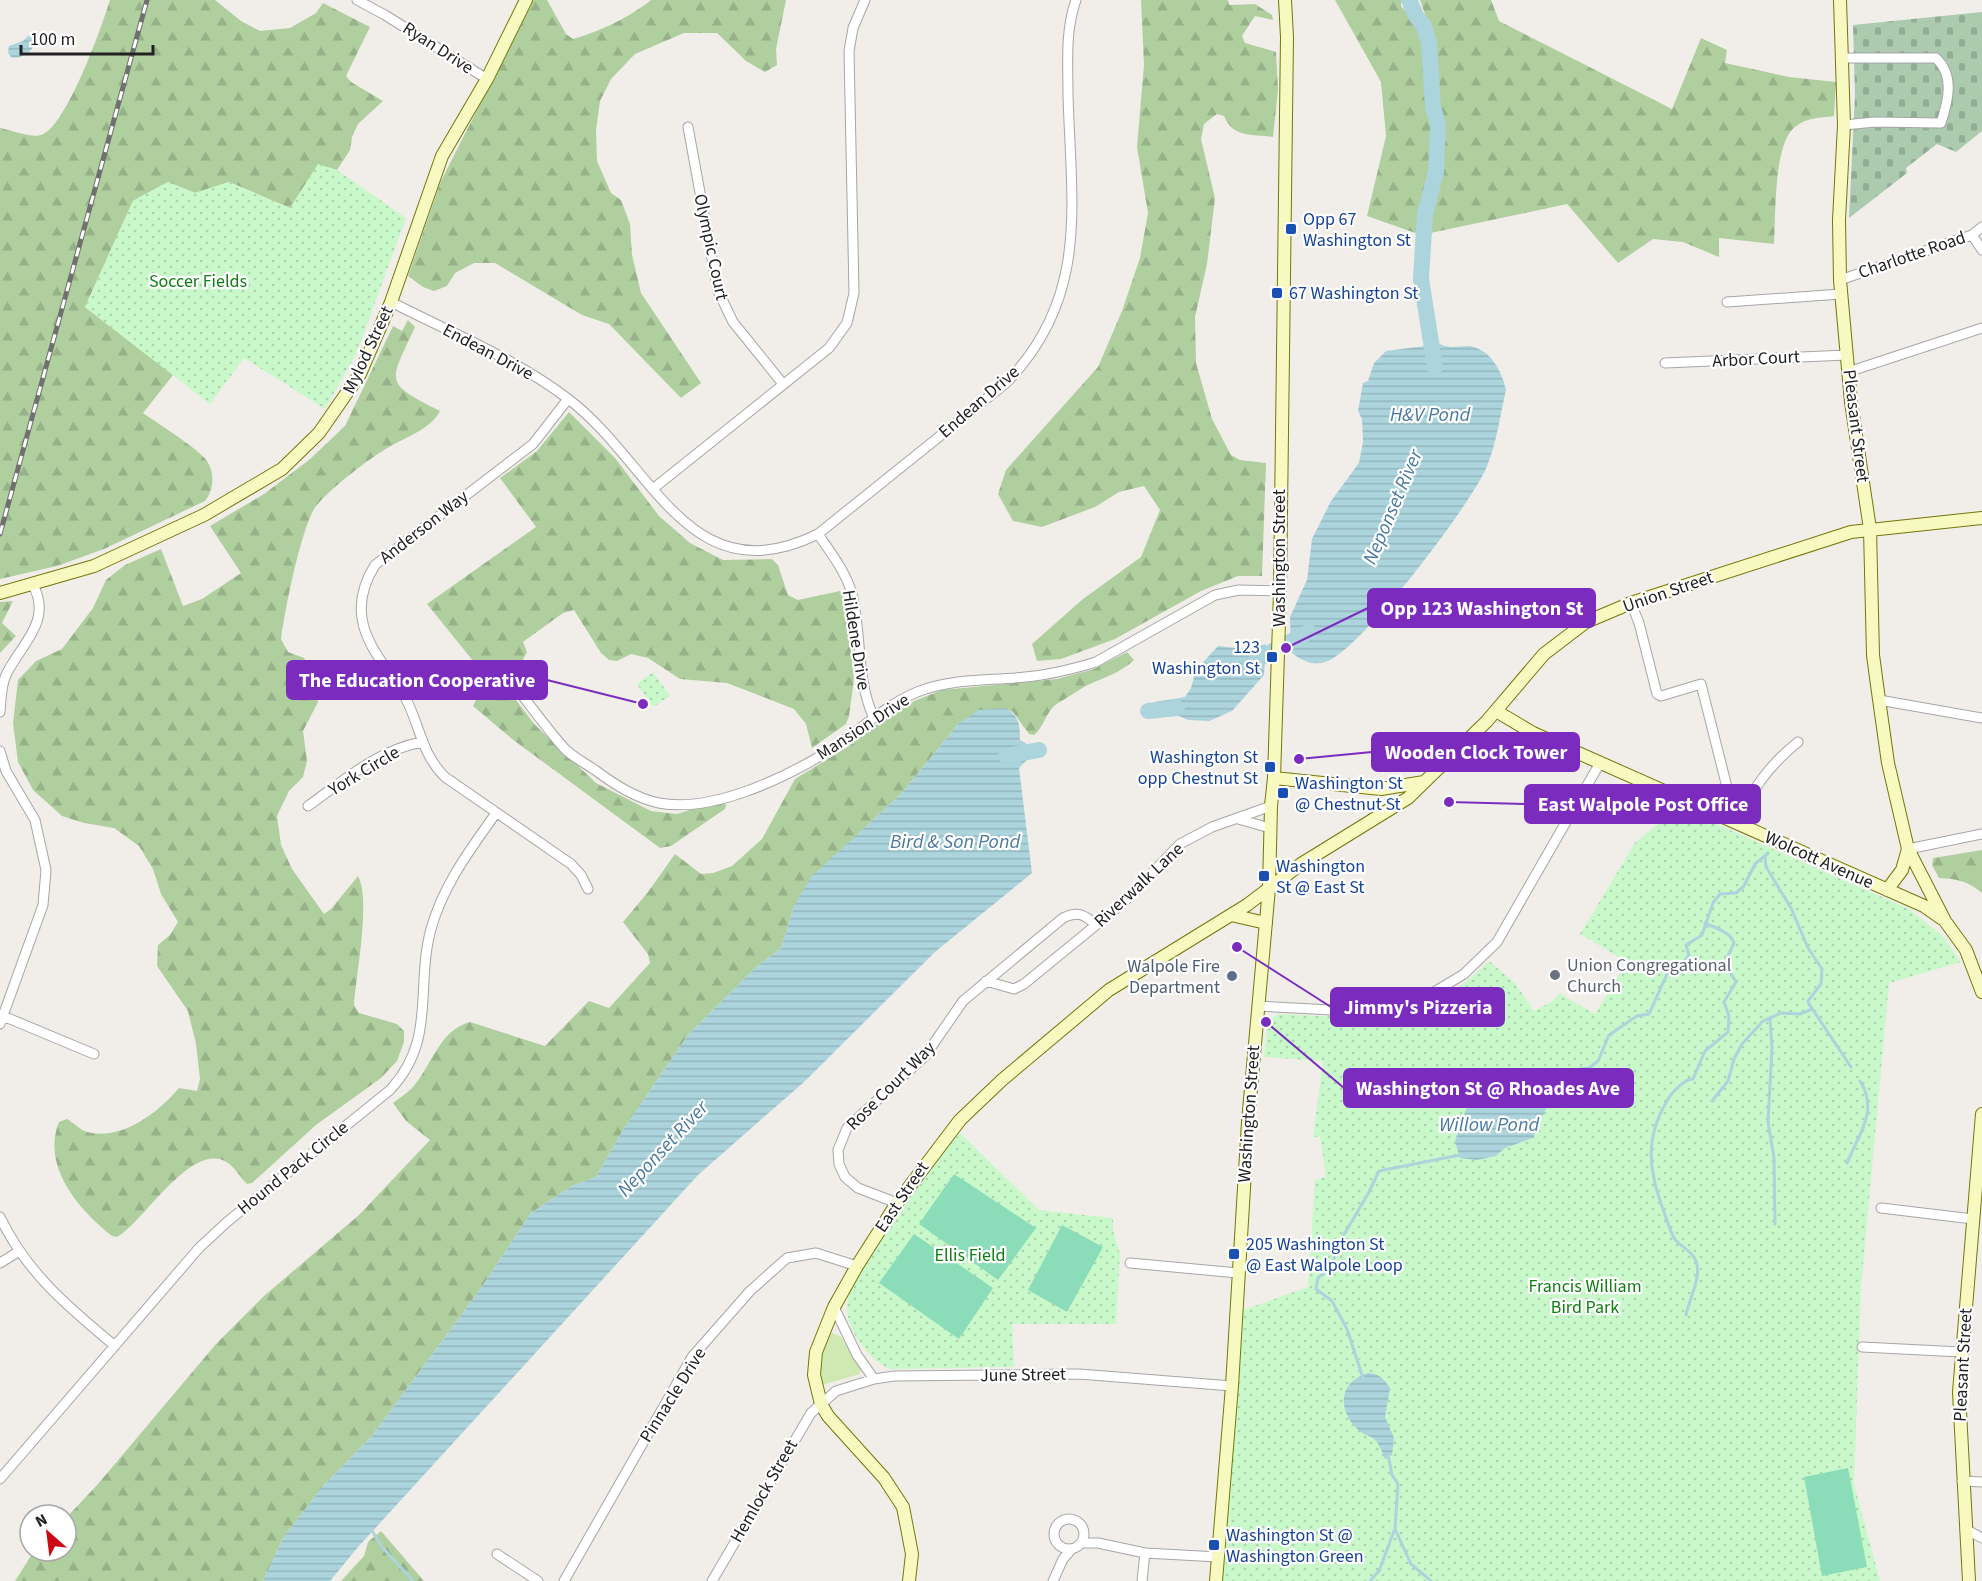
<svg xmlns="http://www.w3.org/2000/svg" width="1982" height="1581" viewBox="0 0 1982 1581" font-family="'Source Sans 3',sans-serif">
<defs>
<pattern id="forest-firs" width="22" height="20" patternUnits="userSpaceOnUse" patternTransform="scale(1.5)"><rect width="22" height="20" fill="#b0cf9f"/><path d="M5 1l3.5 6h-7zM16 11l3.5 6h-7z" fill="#97b189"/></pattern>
<pattern id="cemetery-stones" width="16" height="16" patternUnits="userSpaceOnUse" patternTransform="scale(1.5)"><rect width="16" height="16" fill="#abcaae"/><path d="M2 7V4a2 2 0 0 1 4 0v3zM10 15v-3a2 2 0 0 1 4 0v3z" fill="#93ad95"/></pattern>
<pattern id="park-dots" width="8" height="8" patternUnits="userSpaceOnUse" patternTransform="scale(1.5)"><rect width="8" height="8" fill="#c9f8ca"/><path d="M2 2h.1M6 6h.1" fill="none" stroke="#acd4ad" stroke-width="1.8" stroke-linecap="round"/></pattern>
<pattern id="water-rules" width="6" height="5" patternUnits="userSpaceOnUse" patternTransform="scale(1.5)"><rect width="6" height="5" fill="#abd4dd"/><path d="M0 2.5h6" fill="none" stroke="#93b6bd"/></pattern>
</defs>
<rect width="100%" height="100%" fill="#f1eee9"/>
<path fill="#d0e9b2" d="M832 1333 840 1336 862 1368 860 1374 822 1385C817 1371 818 1342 832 1333Z"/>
<path fill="url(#forest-firs)" d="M110 0H215L241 21 260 31 290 28 316 13 323 3 370 27 346 76 351 82 383 101 358 124 352 137 350 150 337 170 318 165 290 208 229 182 195 193 168 182 133 201 85 307 173 375 143 413C157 423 199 449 207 461 215 473 214 490 205 501L104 549 57 566 0 579V128C11 130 31 138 41 135 66 128 102 26 110 0Z
M533 0H547L566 34 573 39C599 32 630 17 651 0H786L776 49 777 65 765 72 746 61 717 33H684L635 54 611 79 600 101 596 130 597 161 611 193 621 200 630 224 632 255 641 293 701 383 681 398 609 324 582 315 495 263H474L455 273 447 286 434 291 423 287 408 276 441 181Z
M1141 0H1228L1229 5 1255 4 1272 15 1273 20 1255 16 1242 36 1245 43 1276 52 1278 90 1273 137C1252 134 1233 138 1224 116L1217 114 1204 124 1201 139 1215 198 1207 264 1195 317 1196 363 1212 419 1231 455 1240 460 1266 463 1262 576H1238L1201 591 1115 639 1061 659 1037 661 1032 644 1083 599 1141 557 1160 510 1144 486 1119 492 1095 507 1042 527 1013 521 998 494 1006 470 1098 367 1122 311 1140 258 1148 213 1137 147 1144 65Z
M1335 0H1401V6L1437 48 1420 0H1491L1499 21 1672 109 1701 38 1727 50 1725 63 1789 77 1836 82 1834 116C1820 118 1807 117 1795 127 1773 144 1776 217 1774 244L1719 238V257L1683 242 1653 239 1618 263 1567 204 1421 235 1367 216 1386 136 1381 82Z
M408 320 415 327C389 384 383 382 440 411 431 429 406 437 389 447 371 457 324 493 314 509 300 534 285 609 281 639L288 652 304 658 313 671 318 702 303 731 307 761 303 777 289 791 277 816 281 845 292 869 324 914 331 909 358 876C371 900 356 975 354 1005L359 1013 397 1024 404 1031V1042L397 1061 381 1078 316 1125 252 1183 247 1184C241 1178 235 1168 228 1163 193 1138 143 1223 117 1237L112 1236C79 1210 41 1166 59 1122L67 1119C74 1123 80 1130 87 1132 121 1141 158 1113 179 1088L197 1091 200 1079 196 1044 188 1011 157 966 158 945 170 935 178 922 161 894 153 869 139 846 114 828 84 823 62 816 33 790 18 762 13 723 18 680 36 661 62 649 93 608 106 580 125 565 161 549 183 606 202 599 241 573 210 526 264 494 309 460 345 426 393 326 402 331Z
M569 412 615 458 659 516 690 543 723 560 772 559 778 565 788 595 798 600 840 591 845 601 854 679 849 716 846 724 812 748 806 724 794 709 727 683 680 679 648 658 631 654 617 661 609 660 601 653 574 610 563 613 523 642 527 652 518 669 503 683 535 725 596 783 651 811 677 814 705 805 726 804 725 809 671 846 660 848 512 739 473 706 489 674 478 667 427 604 536 527 500 478 537 451Z
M13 601 2 623 16 636 0 653V602Z
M1127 652 1134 660C1120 673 1107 676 1090 684 1079 689 1069 697 1058 703 1045 712 1045 726 1034 735L1029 734 1013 712 1005 708 959 723 901 794 860 832 794 906 781 948 753 970 688 1035 623 1130 596 1177 572 1186 531 1213 479 1291 371 1437 323 1486 283 1538 263 1581H15L34 1551H66V1518L98 1484 216 1344 264 1296 359 1215 430 1140 406 1121 393 1103C399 1098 406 1094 412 1088 432 1066 439 1030 470 1022L545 1046 589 1001 609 1008 650 963 648 954 623 922 648 892 675 854 701 874 713 873 732 866 762 839 795 779 849 746 885 718 914 701 942 690 1057 679 1094 669Z
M1982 850V893C1968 881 1957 879 1939 878L1932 865 1933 858Z
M381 1531 424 1581H341L364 1556 368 1542Z"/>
<path fill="url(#cemetery-stones)" d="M1982 12V131L1956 152 1937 144 1906 168 1907 173 1849 218 1855 95 1853 25Z"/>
<path fill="url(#park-dots)" d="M318 164 337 170 406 218 357 352 325 409 244 358 210 404 85 307 133 201 168 182 195 193 229 182 290 208Z
M653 672 670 696 653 707 637 684Z
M1678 807 1909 909 1943 936 1961 962 1889 983 1861 1287 1854 1484 1880 1581H1221L1243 1310 1308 1287 1315 1180 1326 1177 1320 1136 1313 1138 1323 1061 1264 1057 1268 1020 1279 1014C1361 1018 1427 1025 1489 961L1515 983 1534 1011 1553 1001 1559 993 1595 1014 1627 962 1580 934 1635 843Z
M960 1133 1039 1210 1113 1218V1231L1120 1254 1116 1324H1012L1014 1367 890 1369C867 1359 842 1325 848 1299 853 1278 871 1258 882 1240 907 1203 931 1165 960 1133Z"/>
<path fill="#8bddb9" d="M954 1174 1036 1228 998 1280 919 1224Z
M1062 1225 1103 1247 1067 1312 1028 1290Z
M914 1234 993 1288 959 1339 879 1283Z
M1848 1468 1867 1567 1822 1576 1804 1477Z"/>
<path fill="url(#water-rules)" d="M29 35 34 36 37 40C34 50 22 60 11 57L8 53 9 46 23 41Z
M1440 344C1449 349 1458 346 1468 346 1490 348 1502 371 1506 390 1500 415 1497 442 1487 466 1473 502 1359 653 1325 662 1312 666 1300 660 1291 652L1290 617 1307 580 1312 539 1331 501 1359 463 1363 442 1362 419 1358 411 1363 383 1368 381 1374 363 1386 351Z
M1266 644 1264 675 1232 711 1209 721 1188 720 1170 712 1155 718V702L1185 697 1191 688 1196 670 1218 646 1245 649Z
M1006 708C1019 716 1020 725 1020 740L1026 743 1027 760 1019 768 1032 873 936 951 804 1082 698 1175 358 1547 330 1581H263L283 1538 323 1486 371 1437 479 1291 531 1213 572 1186 596 1177 623 1130 688 1035 753 970 781 948 794 906 811 877 901 794 959 723 979 710Z
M1540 1083 1548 1104 1533 1138 1505 1148 1496 1156 1477 1160 1460 1158 1455 1141 1466 1109 1478 1099Z
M1368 1373C1380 1374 1384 1379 1390 1388L1385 1417 1394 1438 1392 1455 1385 1459C1383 1453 1380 1447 1377 1442 1373 1436 1366 1436 1361 1432 1337 1413 1337 1382 1368 1373Z"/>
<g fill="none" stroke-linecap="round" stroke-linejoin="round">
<path stroke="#abd4dd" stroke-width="3" d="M1765 857 1766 867 1791 908 1808 948 1822 969 1821 984 1808 1001 1809 1004 1851 1067
M1770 1019 1772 1048 1768 1122 1774 1158 1775 1224
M1540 1088 1558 1084 1580 1069 1589 1068 1598 1061 1609 1035 1637 1016 1649 1014 1667 974 1682 964 1689 955 1686 945 1702 935 1713 903 1720 894 1736 893 1744 886 1755 864 1768 853
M1712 1101 1728 1081 1734 1059 1742 1044 1763 1021 1781 1013 1800 1014 1812 1009
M1847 1163C1859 1134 1879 1110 1860 1081
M1686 1315C1689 1299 1702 1277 1696 1261 1692 1250 1680 1247 1674 1238 1670 1231 1667 1220 1664 1212 1649 1172 1644 1139 1667 1101 1671 1093 1684 1079 1693 1079L1705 1051 1728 1032 1729 1016 1724 1002 1736 982C1724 962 1724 963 1734 943 1731 932 1715 928 1705 923
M1363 1378 1347 1329 1332 1301 1316 1289 1318 1278 1333 1265 1336 1248 1368 1194 1379 1171 1460 1155
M1388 1454 1392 1475 1398 1484 1395 1529 1411 1564 1431 1581
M371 1529 382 1547 413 1581
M1370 1581 1379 1571 1394 1531"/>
<path stroke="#abd4dd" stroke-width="16" d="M1409 0 1416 16 1424 26 1429 43 1433 107 1438 125 1436 172 1425 214 1421 279 1435 367
M1249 668 1258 659 1309 632
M1148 711 1177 708
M1006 756 1039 750"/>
<defs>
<path id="street" d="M357 0 385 15 487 79
M1843 58H1936C1955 76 1948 101 1941 123L1875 122 1844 125
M688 127 718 291 733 322 783 384
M1972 235 1982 250
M1840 280 1972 235 1982 227
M391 302C450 332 514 358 567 398 653 462 688 598 818 534L1006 383C1090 297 1071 204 1068 95 1068 63 1065 31 1076 0
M1727 302 1841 294
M1665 363 1847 355
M1848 372 1982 328
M568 399 533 444 375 565C365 581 359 598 362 618 366 648 392 673 406 699 420 726 422 755 445 777L571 864 581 875 588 889
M654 488 829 348 847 323 854 293 849 51 853 28 865 0
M818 534C831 553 846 572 852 594 862 635 856 677 873 716
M1631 603 1639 623 1657 694 1661 696 1701 684 1736 823
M514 685C531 706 547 729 565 749 573 757 585 763 595 770 614 784 635 798 659 803 710 813 780 780 822 755 856 735 881 707 917 692 952 678 988 681 1025 677 1049 675 1073 669 1096 662L1215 595 1239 590 1280 591
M1879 700 1982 718
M0 712C1 699 1 686 6 675 20 645 53 622 33 585
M0 751 6 771 35 820 46 870 43 905 0 1024
M308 806C343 781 378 750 422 742
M1238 819 1270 828
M1736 823C1752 790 1769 765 1798 742
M1908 849 1982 834
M986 981 1014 989 1024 984 1123 903 1180 844 1212 827 1271 806
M1258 1006 1332 1010H1373L1397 1006 1429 995 1464 974 1497 942 1600 763
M3 1016 94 1054
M897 1203 858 1188 845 1177 839 1164 838 1150 847 1128 925 1056 963 1001 1063 918C1078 911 1084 914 1096 925
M1881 1208 1973 1219
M0 1217C26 1272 68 1307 115 1346
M0 1263 18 1252
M1130 1263 1238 1273
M834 1307 857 1355 874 1379
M1862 1347 1961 1352
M0 1479 199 1248 227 1222 390 1090C437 1040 415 988 431 929 443 885 470 850 496 813
M1962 1481 1982 1482
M1054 1534a15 15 0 1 1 30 0a15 15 0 1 1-30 0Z
M1965 1529 1982 1538
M1083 1543H1098L1145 1553 1218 1557
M497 1554 538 1581
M564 1581 692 1357 750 1291 787 1258 816 1253 857 1266
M712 1581 811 1413 836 1391 874 1379 894 1376 1079 1374 1232 1386
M1053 1581 1063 1559 1072 1549
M1142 1581 1145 1553"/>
<path id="secondary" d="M1840 0 1844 125 1839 220 1840 280 1851 402 1870 529 1873 655 1877 685 1888 763 1908 849 1945 921 1966 950 1982 992
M0 593 94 566 204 515 282 469 319 433 360 374 391 302 442 156 487 79 526 0
M1496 711 1533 733 1924 906 1941 918
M1274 778 1381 789 1424 782
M1887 890 1902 870 1908 849
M1231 915 1266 923
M909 1581 912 1554 903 1507 884 1478 828 1416 821 1404 814 1375 816 1352 834 1307 857 1266 897 1203 960 1120 1002 1080 1109 990 1247 905 1301 864 1408 798 1487 721 1544 654 1586 622 1631 603 1851 532 1982 518
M1216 1581 1232 1386 1248 1122 1269 888 1271 806 1274 778 1280 591 1287 37 1285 0
M1969 1581 1959 1392 1982 1114"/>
</defs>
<use href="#street" stroke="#a6a6a6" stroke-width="11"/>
<use href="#secondary" stroke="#727809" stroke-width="14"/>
<use href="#street" stroke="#fff" stroke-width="9"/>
<use href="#secondary" stroke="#f8f8c1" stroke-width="12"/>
<defs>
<path id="rail" d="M0 534 147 0"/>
</defs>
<use href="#rail" stroke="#707070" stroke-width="5"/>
<use href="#rail" stroke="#fff" stroke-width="3" stroke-dasharray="9" stroke-linecap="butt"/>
</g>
<g fill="#1a4fb4" stroke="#fff" stroke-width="2">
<rect x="1285" y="223" width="12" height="12" rx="3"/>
<rect x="1271" y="287" width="12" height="12" rx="3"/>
<rect x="1266" y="651" width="12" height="12" rx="3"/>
<rect x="1264" y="761" width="12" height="12" rx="3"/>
<rect x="1277" y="787" width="12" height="12" rx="3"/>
<rect x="1258" y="870" width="12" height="12" rx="3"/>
<rect x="1228" y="1248" width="12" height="12" rx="3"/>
<rect x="1208" y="1539" width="12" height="12" rx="3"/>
</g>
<circle fill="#6b7280" stroke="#fff" stroke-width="2" cx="1555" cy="975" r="6"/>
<circle fill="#5c6f8a" stroke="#fff" stroke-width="2" cx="1232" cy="976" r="6"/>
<g text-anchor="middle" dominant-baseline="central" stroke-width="4.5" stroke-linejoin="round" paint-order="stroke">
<g font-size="18" fill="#222" stroke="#fff">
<text transform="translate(438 48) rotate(33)">Ryan Drive</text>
<text transform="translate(711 247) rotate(78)">Olympic Court</text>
<text transform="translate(1912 255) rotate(-19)">Charlotte Road</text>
<text transform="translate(368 350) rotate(-65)">Mylod Street</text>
<text transform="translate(488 352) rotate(28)">Endean Drive</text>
<text transform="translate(1756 359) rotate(-3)">Arbor Court</text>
<text transform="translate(979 402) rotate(-41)">Endean Drive</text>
<text transform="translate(1856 426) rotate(83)">Pleasant Street</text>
<text transform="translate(424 527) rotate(-38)">Anderson Way</text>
<text transform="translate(1279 558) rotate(-90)">Washington Street</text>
<text transform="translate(1668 592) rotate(-19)">Union Street</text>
<text transform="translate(856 640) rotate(81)">Hildene Drive</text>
<text transform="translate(863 727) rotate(-33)">Mansion Drive</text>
<text transform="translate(364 771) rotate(-31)">York Circle</text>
<text transform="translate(1819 860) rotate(24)">Wolcott Avenue</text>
<text transform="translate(1139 885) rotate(-43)">Riverwalk Lane</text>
<text transform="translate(891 1086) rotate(-45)">Rose Court Way</text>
<text transform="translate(1249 1114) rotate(-86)">Washington Street</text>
<text transform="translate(293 1168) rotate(-39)">Hound Pack Circle</text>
<text transform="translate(902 1197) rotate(-56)">East Street</text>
<text transform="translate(1963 1365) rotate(-87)">Pleasant Street</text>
<text transform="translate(1023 1375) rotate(-1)">June Street</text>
<text transform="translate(673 1395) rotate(-58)">Pinnacle Drive</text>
<text transform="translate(764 1491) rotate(-60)">Hemlock Street</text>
</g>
<g font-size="18" fill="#164399" stroke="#fff" text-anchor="start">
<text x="1303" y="219">Opp 67<tspan x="1303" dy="21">Washington St</tspan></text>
<text x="1289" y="293">67 Washington St</text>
<text x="1260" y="647" text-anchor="end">123<tspan x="1260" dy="21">Washington St</tspan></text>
<text x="1258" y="757" text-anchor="end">Washington St<tspan x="1258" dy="21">opp Chestnut St</tspan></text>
<text x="1295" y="783">Washington St<tspan x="1295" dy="21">@ Chestnut St</tspan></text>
<text x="1276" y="866">Washington<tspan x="1276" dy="21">St @ East St</tspan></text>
<text x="1246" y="1244">205 Washington St<tspan x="1246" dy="21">@ East Walpole Loop</tspan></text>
<text x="1226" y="1535">Washington St @<tspan x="1226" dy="21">Washington Green</tspan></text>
</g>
<g font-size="18" fill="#107f13" stroke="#fff">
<text x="198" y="281">Soccer Fields</text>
<text x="970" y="1255">Ellis Field</text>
<text x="1585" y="1286">Francis William<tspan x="1585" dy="21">Bird Park</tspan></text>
</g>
<g font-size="18" fill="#5b616d" stroke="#fff" text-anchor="start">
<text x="1567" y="965">Union Congregational<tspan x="1567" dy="21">Church</tspan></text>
</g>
<g font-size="18" fill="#4e5e75" stroke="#fff" text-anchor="end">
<text x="1220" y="966">Walpole Fire<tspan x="1220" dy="21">Department</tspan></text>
</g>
<g font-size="20" font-style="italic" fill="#4a799f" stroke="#fff">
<text x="1430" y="415">H&amp;V Pond</text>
<text transform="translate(1393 507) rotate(-67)">Neponset River</text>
<text x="955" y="842">Bird &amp; Son Pond</text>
<text x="1489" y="1125">Willow Pond</text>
<text transform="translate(663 1149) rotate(-47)">Neponset River</text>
</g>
</g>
<path fill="none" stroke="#7b2cbf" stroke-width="2" d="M1286 648L1368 608M643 704L547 680M1299 759L1372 752M1449 802L1525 804M1237 947L1331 1007M1266 1022L1344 1088"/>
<g fill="#7b2cbf" stroke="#fff" stroke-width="2">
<circle cx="1286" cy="648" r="6"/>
<circle cx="643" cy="704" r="6"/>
<circle cx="1299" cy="759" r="6"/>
<circle cx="1449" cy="802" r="6"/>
<circle cx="1237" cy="947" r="6"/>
<circle cx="1266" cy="1022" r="6"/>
</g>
<g fill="#7b2cbf" stroke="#7b2cbf" stroke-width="2">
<rect x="1368" y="589" width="227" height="38" rx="6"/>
<rect x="287" y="661" width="260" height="38" rx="6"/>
<rect x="1372" y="733" width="207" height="38" rx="6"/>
<rect x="1525" y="785" width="235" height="38" rx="6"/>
<rect x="1331" y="988" width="173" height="38" rx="6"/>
<rect x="1344" y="1069" width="289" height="38" rx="6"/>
</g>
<g font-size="20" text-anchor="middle" font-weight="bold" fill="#fff">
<text x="1482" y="615">Opp 123 Washington St</text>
<text x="417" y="687">The Education Cooperative</text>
<text x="1476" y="759">Wooden Clock Tower</text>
<text x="1643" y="811">East Walpole Post Office</text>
<text x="1418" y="1014">Jimmy's Pizzeria</text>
<text x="1488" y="1095">Washington St @ Rhoades Ave</text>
</g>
<g transform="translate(48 1533) rotate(332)"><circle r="28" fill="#ffffff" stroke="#a7a7a7" stroke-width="1.5"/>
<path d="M0-4.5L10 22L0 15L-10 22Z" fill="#cc0812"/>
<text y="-9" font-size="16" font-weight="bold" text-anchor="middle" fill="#222222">N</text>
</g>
<path d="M21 45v9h132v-9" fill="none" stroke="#222222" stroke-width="3"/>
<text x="30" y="45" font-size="18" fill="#222222" stroke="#ffffff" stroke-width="4.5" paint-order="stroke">100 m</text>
</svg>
